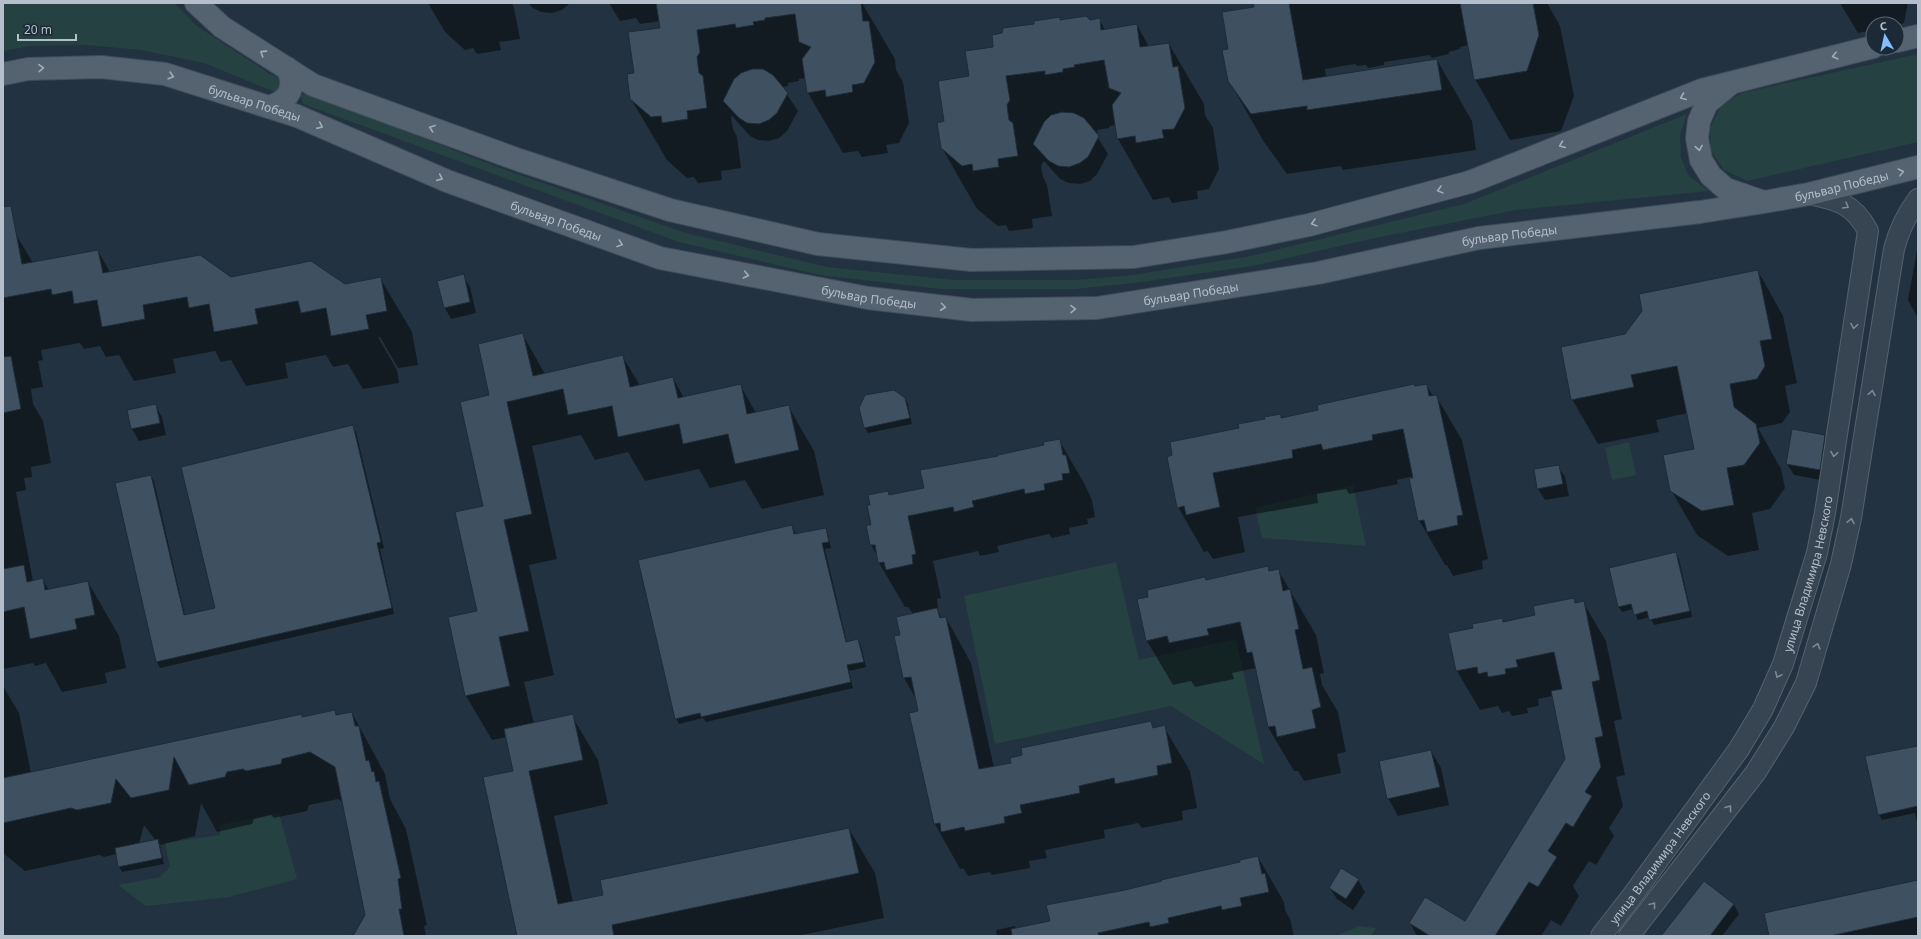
<svg xmlns="http://www.w3.org/2000/svg" width="1921" height="939" viewBox="0 0 1921 939" font-family="'Noto Sans',sans-serif">
<rect width="100%" height="100%" fill="#233241"/>
<path fill="#254142" d="M3 3H174L197 26 270 74 285 80 275 92 204 63 141 50 86 45 31 46 3 51Z
M1918 54V142L1747 181 1724 170 1711 151 1710 128 1721 106 1741 93Z
M309 93 500 168 686 233 827 267 954 280H1075L1132 275 1251 256 1464 204 1687 114 1680 135 1681 158 1689 176 1709 191 1516 210 1380 237 1252 266 1134 283 1075 289H940L820 275 679 242 303 104 300 95Z
M1629 442 1636 475 1612 480 1605 448Z
M1353 485 1366 546 1262 538 1255 508Z
M1116 562 1139 660 1236 639 1264 764 1171 706 995 744 964 596Z
M279 813 297 879 229 897 146 906 118 885 160 877 170 867 165 843 220 835V825Z
M1359 926 1376 928 1371 936H1336Z"/>
<path fill="#0007" fill-rule="evenodd" d="M428 3H512L514 8 520 39 499 42 501 50 477 54 473 48 465 50 445 32Z
M528 3H570L562 10 552 13 541 12 533 8Z
M609 3H862L895 59 896 70 903 82 909 123 899 143 886 145 888 153 862 157 858 151 843 153 808 93 805 78 799 79V81L788 83V86L782 87 798 111 787 131 779 138 769 141 758 140 750 136 732 116 731 118 733 129 737 137 741 168 721 171 722 180 698 183 694 177 687 178 667 160 631 99 635 74 661 29 660 21 640 24 636 18 620 21Z
M1254 3H1547L1560 26 1574 96 1561 131 1510 140 1475 79 1468 45 1460 47V49L1449 52V54L1432 58 1430 55 1384 62V65L1368 68 1366 65 1357 66 1355 64 1325 69 1326 77 1437 60 1472 121 1476 150 1343 170 1341 166 1287 174 1264 142 1229 81V49L1255 8Z
M1840 3H1908L1904 23 1897 25 1873 24V30L1858 33Z
M1059 18 1061 21 1099 19 1105 30 1137 25 1149 47 1169 44 1204 104 1205 115 1213 128 1219 169 1209 189 1197 191 1198 199 1172 203 1169 197 1153 200 1118 139 1116 125 1109 126V128L1097 130 1098 133H1095L1108 154 1097 174 1090 181 1080 184 1069 183 1060 179 1044 161 1041 166 1043 177 1047 185 1052 216 1032 219 1033 228 1009 231 1006 225 998 226 977 209 942 148 945 121 970 77 995 47 1035 24Z
M15 233 33 263 98 251 110 272 345 285 380 278 412 332 418 365 398 368 380 337H378L397 370 399 383 363 389 348 364 333 367 326 355 285 363 288 378 246 386 231 360 221 362 215 351 173 359 176 373 134 381 119 355 106 357 100 346 84 349 80 343 41 350 43 360 38 361 43 387 31 389 33 404 43 421 51 463 31 467 32 477 24 478 26 490 16 492 33 581 42 579 49 590 88 582 119 636 126 668 105 673 107 683 62 692 46 663 35 666 33 663 3 669V235Z
M1918 245V318L1908 300Z
M1758 271 1783 316 1797 383 1785 386 1790 412 1782 423 1758 428 1781 469 1785 488 1770 509 1752 513 1759 550 1728 556 1697 535 1671 490 1695 450 1688 413 1656 420 1659 432 1598 444 1572 399 1626 335Z
M463 276 470 287 476 313 451 319 445 308Z
M523 335 545 374 623 357 640 386 673 378 684 398 740 385 756 413 788 406 814 451 824 495 762 509 745 480 710 488 699 469 645 481 628 452 595 460 581 435 532 446 557 559 529 565 554 675 524 682 534 724 572 716 598 760 608 804 554 816 573 902 604 895 849 829 875 873 884 918 797 936H518L514 771 507 737 492 740 466 696 449 618 478 612 490 396Z
M1426 385 1433 396H1436L1462 440 1488 559 1482 561 1483 569 1453 576 1447 565H1445L1419 520 1414 476 1397 480 1398 484 1349 494 1346 489 1317 494 1318 503 1238 517 1245 552 1213 559 1208 551 1204 552 1178 507 1240 428 1280 415 1282 418Z
M905 398 908 404 912 424 868 433 865 428 861 408Z
M155 405 162 417 166 435 139 441 132 429 128 411Z
M353 426 356 432 384 548 380 549 394 614 160 668 157 662 116 484 151 476 154 481 185 616 216 609Z
M1825 436 1831 448 1826 481 1794 475 1787 464Z
M1059 440 1085 485 1092 500 1095 517 1087 519 1088 524 1069 528 1070 534 1052 538 1049 534 997 546 999 552 980 556 978 551 933 561 941 598 937 599 938 608 937 609 942 619 946 618 971 663 994 768 1013 764 1151 722 1154 729 1164 727 1190 771 1197 808 1182 811 1183 820 1142 828 1138 823 1104 830 1105 838 1045 850 1047 858 1029 861 1030 868 992 875 990 872 968 876 963 868 960 869 935 824 922 760 919 712 916 699 904 678 901 635 913 614 908 607H905L879 563 878 557 871 545 872 526 889 496 925 489 999 457 1045 446Z
M1558 466 1565 477 1569 496 1545 500 1538 489Z
M792 526 796 535 825 529 828 534 831 548 825 549 847 643 858 640 861 646 866 667 849 671 853 688 706 722 703 718 679 724 676 718Z
M1676 554 1679 559 1692 617 1654 625 1650 617 1638 620 1633 609 1622 612 1619 607Z
M1267 567 1270 572 1278 570 1316 635 1324 673 1320 674 1322 685 1338 712 1346 752 1337 754 1341 773 1304 781 1298 771H1294L1268 727 1256 668 1232 673 1234 679 1195 687 1191 681 1173 685 1147 641 1149 597 1205 578 1206 581Z
M1573 599 1576 604 1583 602 1606 641 1622 719 1614 721 1625 775 1616 777 1623 806 1609 828 1614 836 1596 865 1589 861 1573 886 1579 896 1561 926 1551 920 1541 936H1417L1410 923 1465 922 1566 759 1553 696 1538 699 1539 706 1527 708 1528 713 1512 716 1509 711 1502 713 1498 706 1480 710 1457 671 1450 634 1536 616Z
M3 686 19 713 31 773 301 715 303 718 334 711 337 716 352 713 385 774 390 799 406 829 427 925 424 926 426 936H347L355 934 366 915 343 802 338 799 309 805 307 811 274 818 271 815 254 819 252 824 217 832 201 803 195 836 160 845 164 864 122 872 119 866 117 854 104 857 99 855 25 871 3 853ZM144 825 156 841 139 844Z
M1918 747V826L1915 813 1882 820 1879 814Z
M1431 751 1441 768 1449 805 1398 816 1388 798Z
M1258 857 1284 902 1285 910 1290 919 1294 936H997L996 930 1015 926 1016 929 1051 922 1125 891 1241 863Z
M1358 880 1365 892 1353 910 1337 899 1330 888Z
M1918 881V936H1770Z
M1734 905 1739 914 1722 936H1663Z"/>
<path fill="#3f5160" stroke="#1e2b38" d="M656 3H861L863 21H869L875 62 864 83 852 85 853 92 826 97 825 90 807 93 802 59 811 47 799 42 795 14 765 18V20L753 22 754 25 736 28 735 24 697 30 700 52 697 57 699 73 703 76 707 108 687 111 688 119 662 123 661 116 651 117 630 99 627 74 634 73 628 32 660 28Z
M1253 3H1289L1303 80 1437 59 1442 90 1307 110V106L1251 114 1228 81 1222 50 1228 49 1222 12 1254 7Z
M1460 3H1533L1539 35 1527 71 1474 80Z
M1086 16 1090 20 1100 18 1101 30 1137 24 1140 47 1169 43 1173 67 1178 66 1185 108 1174 129 1162 130 1164 138 1136 143 1135 136 1117 139 1112 105 1121 93 1109 88 1104 60 1074 65 1075 67 1063 69V72L1045 75V71L1006 76 1010 100 1007 105 1009 120 1013 123 1018 156 998 159 999 167 973 171 972 164 962 166 941 148 937 123 944 121 938 81 969 76 965 51 993 47 992 35 1002 33 1003 28 1034 24V21L1060 17V20Z
M752 69H763L773 75 788 93 777 113 769 120 759 124 747 123 739 118 723 101 734 79 741 73Z
M1062 112 1074 113 1084 118 1099 136 1088 157 1080 163 1069 167 1058 166 1049 161 1033 144 1044 122 1051 115Z
M11 206 22 264 98 250 103 273 200 255 231 277 311 261 345 284 381 277 387 311 366 315 369 329 331 336 326 308 301 313 298 301 255 309 258 324 214 332 209 304 189 308 187 297 143 305 145 319 102 327 97 300 74 304 72 291 52 295 51 289 3 298V207Z
M1758 270 1772 339 1760 341 1765 366 1757 379 1730 384 1734 407 1756 424 1760 443 1744 465 1727 468 1734 505 1702 511 1670 491 1663 455 1694 449 1677 366 1631 375 1634 387 1571 400 1561 347 1625 334 1642 311 1639 294Z
M464 274 470 302 444 308 437 281Z
M523 333 533 376 623 355 630 387 673 377 678 398 741 384 747 414 789 405 799 450 735 464 728 434 683 444 679 424 618 437 612 406 568 415 563 389 507 402 532 514 504 520 529 631 499 637 510 686 465 696 448 617 477 611 455 512 483 506 460 402 489 395 478 344Z
M11 356 21 409 3 413V357Z
M1414 384 1415 386 1427 384 1429 396 1437 395 1463 515 1457 516 1458 525 1427 532 1424 520 1418 521 1409 478H1413L1403 429 1372 435 1373 440 1323 450 1321 444 1292 450 1293 458 1213 473 1220 507 1186 515 1184 506 1177 508 1167 457 1172 455 1170 442 1239 428 1238 424 1265 419 1264 417 1281 414V418L1318 410 1317 405Z
M894 390 905 398 910 418 864 428 859 408 865 395Z
M156 404 160 423 131 429 127 410Z
M353 425 381 542 377 543 392 608 156 662 115 483 151 475 184 615 215 608 181 467Z
M1792 429 1825 435 1820 470 1786 464Z
M1060 439 1063 455H1066L1070 473 1062 474 1063 480 1044 484 1045 490 1025 494 1024 489 972 501 974 507 954 512 953 507 908 516 916 554 912 555 913 564 886 570 884 562 878 563 875 545H870L866 525H871L867 505H870L868 495 888 491 889 495 924 488 920 470 998 456V455L1044 445 1043 442Z
M1559 465 1563 484 1537 489 1534 469Z
M792 525 794 534 826 528 829 542 822 543 846 642 858 639 864 662 847 665 851 682 701 717 700 713 675 719 638 560Z
M1676 552 1690 611 1649 620 1647 611 1634 615 1631 604 1618 607 1609 568Z
M24 565 27 582 43 578 45 590 88 581 95 615 75 619 77 629 30 639 24 607 3 612V569Z
M1268 566 1269 571 1279 569 1283 591 1290 589 1299 629 1295 630 1303 669 1312 667 1321 707 1312 710 1316 728 1277 737 1275 726 1268 727 1252 652 1247 653 1240 622 1207 629 1209 635 1169 643 1167 636 1146 641 1137 599 1148 597 1147 590 1205 577 1206 580Z
M1574 598 1575 603 1584 601 1600 680 1592 682 1603 736 1595 738 1601 767 1585 792 1592 796 1573 827 1566 823 1548 851 1557 857 1538 887 1529 882 1495 936H1430L1409 923 1425 897 1465 921 1565 759 1551 691 1562 689 1554 652 1516 660 1518 667 1505 669 1506 674 1488 677 1487 672 1478 674 1477 667 1456 671 1448 633 1473 628 1472 624 1488 621 1502 618 1503 622 1535 615 1533 606Z
M937 608 940 618 946 617 979 769 1011 763 1010 758 1022 755 1021 748 1151 721 1153 728 1165 725 1172 763 1157 766 1158 775 1115 784 1114 778 1079 786 1080 793 1020 805 1022 813 1004 817 1005 823 965 831 964 827 941 832 940 823 934 824 909 713 918 711 911 677 903 678 894 636 900 635 896 617Z
M335 710 336 715 352 712 355 726H359L366 761 369 760 372 772 374 771 376 782 379 781 401 878 398 879 402 909H399L404 936H353L365 915 335 767 310 752 282 759 281 764 246 771 243 769 227 772 225 777 189 785 174 757 169 790 131 798 116 779 111 803 77 810 71 808 3 823V778L302 714V717Z
M573 714 583 760 529 771 558 904 603 895 600 880 849 828 859 873 612 925 614 936H517L483 777 513 771 504 729Z
M1918 746V806L1878 815 1865 756Z
M1431 750 1440 787 1387 799 1379 761Z
M158 839 162 858 118 867 115 848Z
M1258 856 1262 874 1265 873 1269 892 1240 898 1242 906 1222 910 1221 906 1168 918 1169 923 1150 927 1149 922 1098 933 1099 936H1012L1011 929 1050 921 1046 905 1125 890 1162 881 1161 880 1240 862V860Z
M1341 868 1359 879 1346 899 1329 888Z
M1918 880V917L1830 936H1769L1764 913Z
M1704 881 1734 904 1710 936H1661Z"/>
<g fill="none" stroke-linecap="round" stroke-linejoin="round">
<defs>
<g id="minor">
<path id="s1" d="M1601 936 1632 896 1739 749 1763 709 1783 664 1817 553 1825 513 1868 231C1854 204 1838 200 1809 194"/>
<path d="M1629 936 1756 772 1784 727 1806 683 1841 564 1851 518 1894 249C1899 230 1906 215 1918 199"/>
</g>
<g id="major">
<path d="M196 3 222 27 313 85 519 160 670 210 818 244 971 260 1134 257 1227 242 1309 225 1470 182 1702 90 1873 47"/>
<path d="M1897 41 1918 36"/>
<path id="s2" d="M3 74 28 69 101 67 165 74 297 116 447 181 660 258 868 298 972 310 1097 308 1318 273 1479 238 1700 212 1764 202 1809 194 1918 167"/>
<path d="M1729 85 1707 103 1699 121 1697 138 1701 160 1711 176 1726 189 1761 201"/>
<path d="M269 107C289 101 297 87 287 68"/>
</g>
</defs>
<use href="#minor" stroke="#55626e" stroke-width="22"/>
<use href="#major" stroke="#414d5a" stroke-width="24"/>
<use href="#minor" stroke="#374451" stroke-width="20"/>
<use href="#major" stroke="#556371" stroke-width="22"/>
</g>
<defs><path id="oneway-chevron" d="M-2-3.5L2.5 0L-2 3.5" fill="none" stroke-width="1.6" stroke-linecap="round" stroke-linejoin="round"/></defs>
<g stroke="#a1adb9">
<use href="#oneway-chevron" transform="translate(263 53) rotate(-147)"/>
<use href="#oneway-chevron" transform="translate(1835 56) rotate(166)"/>
<use href="#oneway-chevron" transform="translate(41 68) rotate(-2)"/>
<use href="#oneway-chevron" transform="translate(171 76) rotate(16)"/>
<use href="#oneway-chevron" transform="translate(1683 97) rotate(159)"/>
<use href="#oneway-chevron" transform="translate(320 126) rotate(24)"/>
<use href="#oneway-chevron" transform="translate(432 128) rotate(-160)"/>
<use href="#oneway-chevron" transform="translate(1562 145) rotate(158)"/>
<use href="#oneway-chevron" transform="translate(1699 148) rotate(80)"/>
<use href="#oneway-chevron" transform="translate(1901 172) rotate(-14)"/>
<use href="#oneway-chevron" transform="translate(440 178) rotate(24)"/>
<use href="#oneway-chevron" transform="translate(1440 190) rotate(165)"/>
<use href="#oneway-chevron" transform="translate(1314 223) rotate(165)"/>
<use href="#oneway-chevron" transform="translate(620 244) rotate(20)"/>
<use href="#oneway-chevron" transform="translate(746 275) rotate(11)"/>
<use href="#oneway-chevron" transform="translate(943 307) rotate(7)"/>
<use href="#oneway-chevron" transform="translate(1073 309) rotate(-1)"/>
</g>
<g stroke="#7c8894">
<use href="#oneway-chevron" transform="translate(1846 206) rotate(30)"/>
<use href="#oneway-chevron" transform="translate(1854 326) rotate(99)"/>
<use href="#oneway-chevron" transform="translate(1872 393) rotate(-81)"/>
<use href="#oneway-chevron" transform="translate(1834 454) rotate(99)"/>
<use href="#oneway-chevron" transform="translate(1851 521) rotate(-78)"/>
<use href="#oneway-chevron" transform="translate(1817 646) rotate(-74)"/>
<use href="#oneway-chevron" transform="translate(1778 675) rotate(114)"/>
<use href="#oneway-chevron" transform="translate(1729 808) rotate(-53)"/>
<use href="#oneway-chevron" transform="translate(1653 905) rotate(-52)"/>
</g>
<g text-anchor="middle" dominant-baseline="central" stroke-width="4" stroke-linejoin="round" paint-order="stroke">
<g font-size="12" fill="#b4bfcb" stroke="#1c2936">
<text stroke="none"><textPath href="#s2" startOffset="257">бульвар Победы</textPath></text>
<text stroke="none"><textPath href="#s2" startOffset="1888">бульвар Победы</textPath></text>
<text stroke="none"><textPath href="#s2" startOffset="581">бульвар Победы</textPath></text>
<text stroke="none"><textPath href="#s2" startOffset="1552">бульвар Победы</textPath></text>
<text stroke="none"><textPath href="#s2" startOffset="1228">бульвар Победы</textPath></text>
<text stroke="none"><textPath href="#s2" startOffset="904">бульвар Победы</textPath></text>
<text stroke="none"><textPath href="#s1" startOffset="422">улица Владимира Невского</textPath></text>
<text stroke="none"><textPath href="#s1" startOffset="98">улица Владимира Невского</textPath></text>
</g>
</g>
<rect width="1921" height="939" fill="none" stroke="#b4bfcb" stroke-width="8"/>
<g transform="translate(1885 36) rotate(351)"><circle r="19" fill="#1c2936" stroke="#596572"/>
<path d="M0-3L7 15L0 10L-7 15Z" fill="#85beff"/>
<text y="-6" font-size="11" font-weight="bold" text-anchor="middle" fill="#b4bfcb">С</text>
</g>
<path d="M18 34v6h58v-6" fill="none" stroke="#b4bfcb" stroke-width="2"/>
<text x="24" y="34" font-size="12" fill="#b4bfcb" stroke="#1c2936" stroke-width="3" paint-order="stroke">20 m</text>
</svg>
